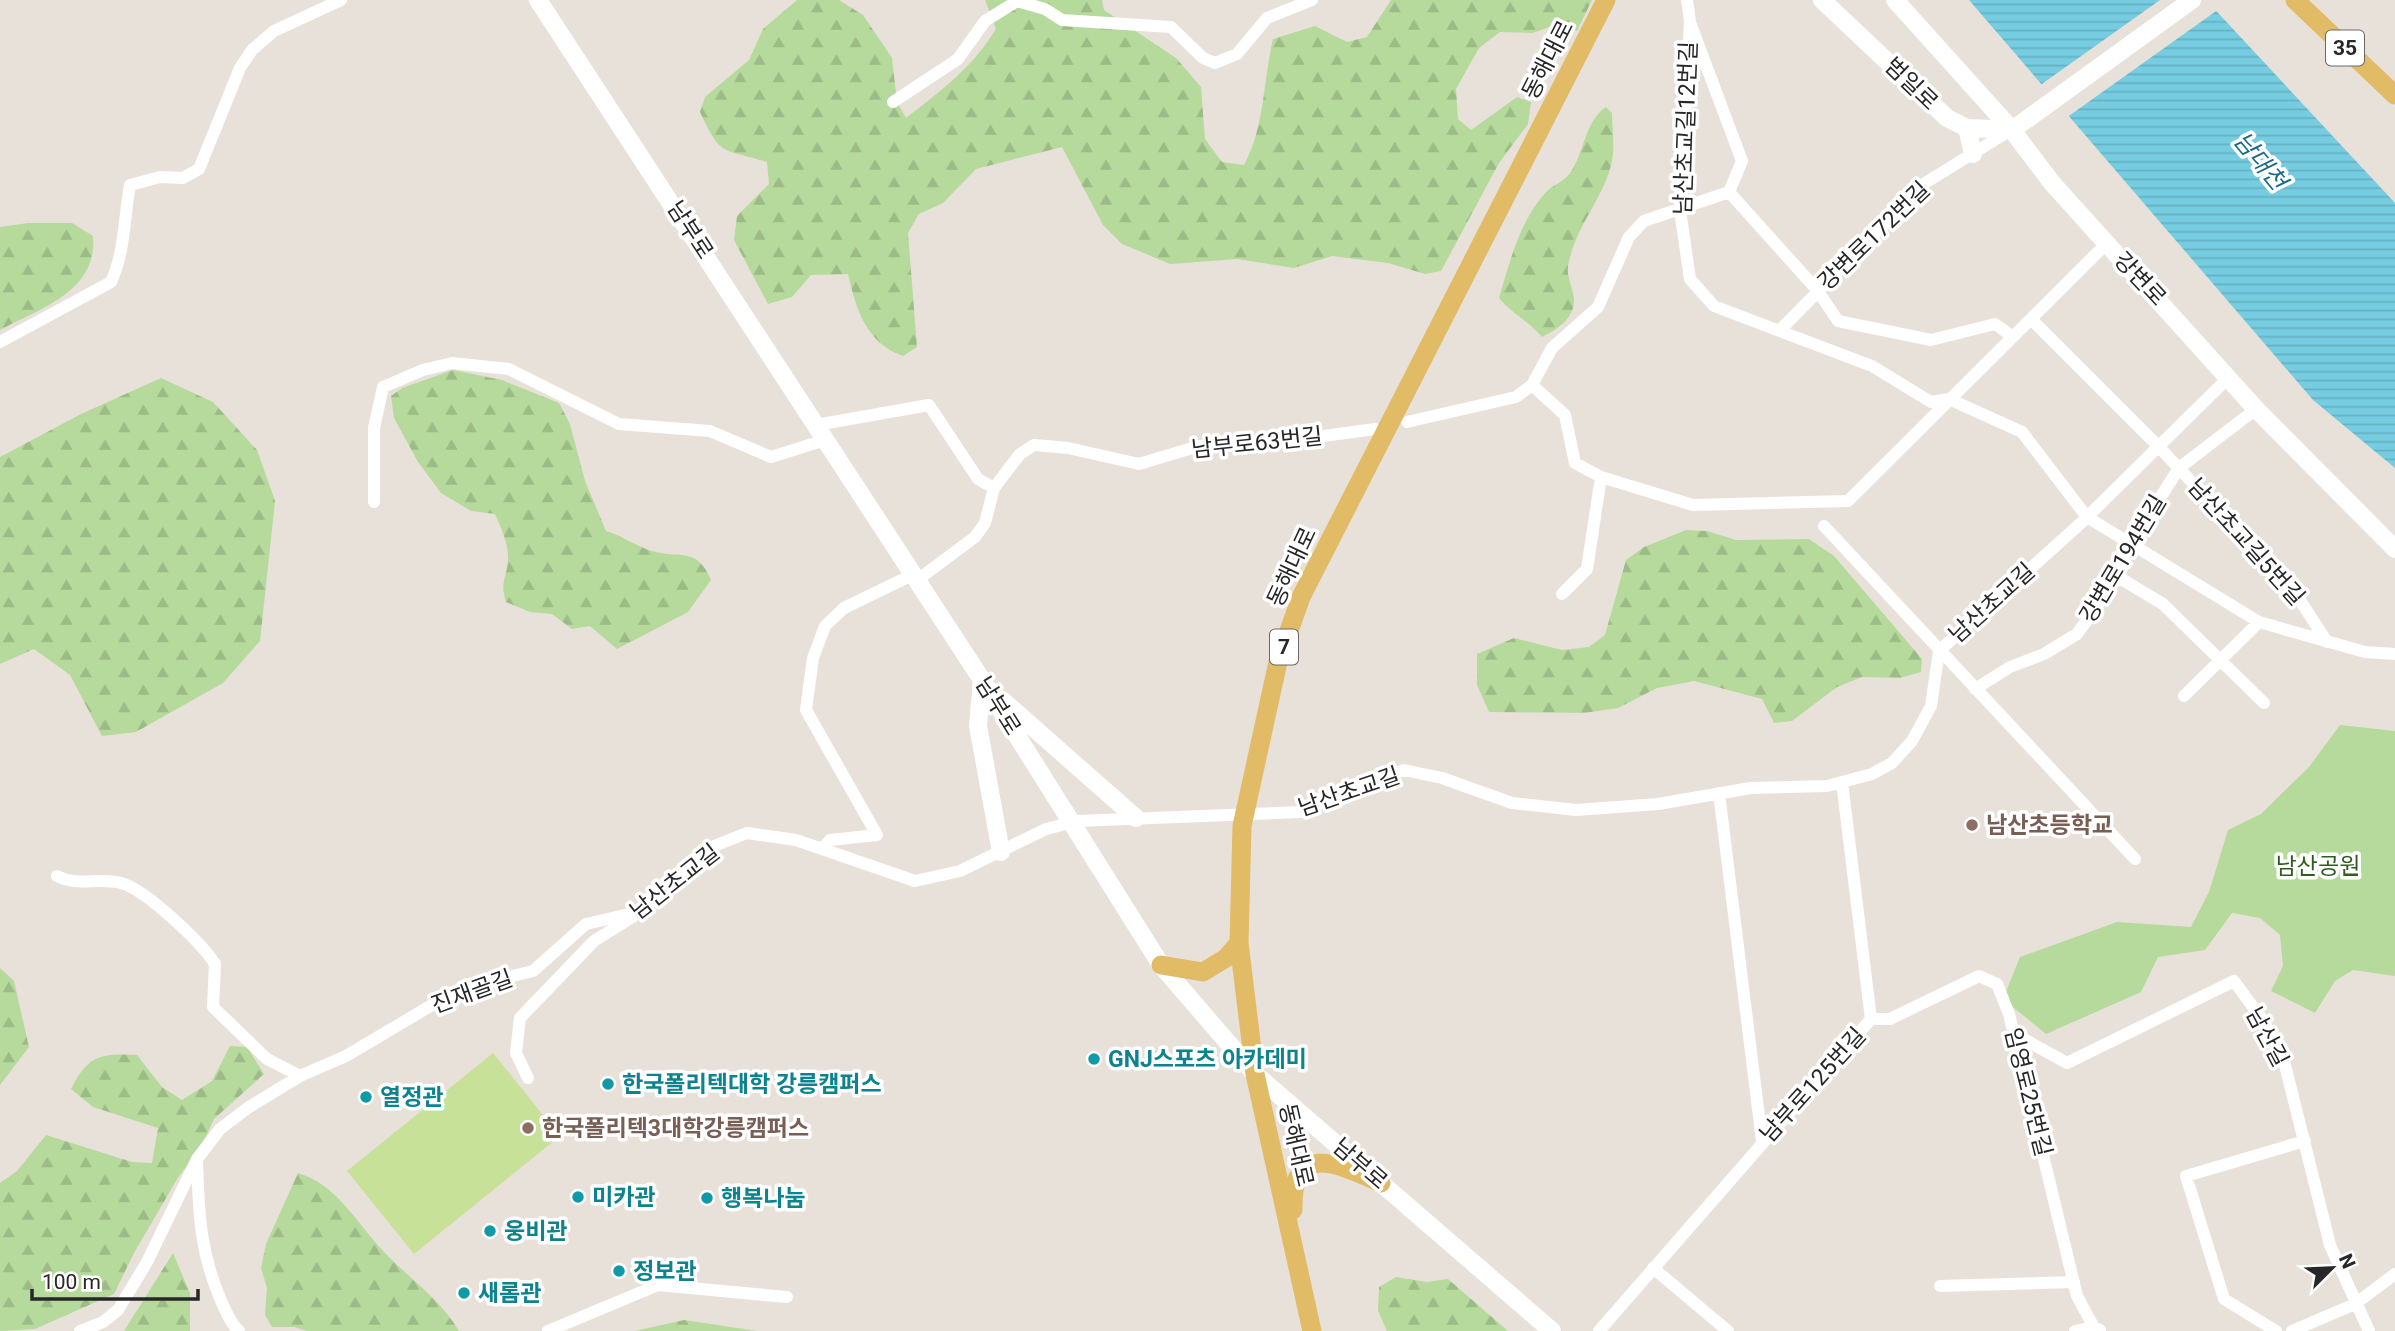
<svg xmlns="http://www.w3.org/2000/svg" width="2395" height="1331" viewBox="0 0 2395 1331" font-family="Roboto,'Noto Sans KR',sans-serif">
<defs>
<pattern id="forest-firs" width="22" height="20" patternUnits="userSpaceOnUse" patternTransform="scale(1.75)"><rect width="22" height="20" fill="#b5da9b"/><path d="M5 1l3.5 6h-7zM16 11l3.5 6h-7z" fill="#9cbb86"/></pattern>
<pattern id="water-rules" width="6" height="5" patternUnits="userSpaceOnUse" patternTransform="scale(1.75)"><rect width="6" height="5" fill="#76cde1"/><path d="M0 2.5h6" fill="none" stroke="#66b0c1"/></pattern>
</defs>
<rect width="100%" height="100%" fill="#e8e1da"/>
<path fill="#b5da9b" d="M2340 725 2395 731V976L2353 970 2335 981 2315 1013 2271 991 2283 966 2280 935 2260 918 2232 913 2205 950 2158 957 2141 992 2046 1034 2003 999 2020 957 2117 922 2191 927 2209 892 2228 830 2261 814 2309 767Z"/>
<path fill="url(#forest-firs)" d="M797 0H839L863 15 892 58 897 102 906 118C942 90 972 68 996 29L985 0H1102L1104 10 1176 58 1201 87 1205 139 1222 162 1244 165C1265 126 1263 81 1273 39L1315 26 1347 42 1367 37 1391 0H1592L1577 31 1560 23 1533 33 1500 32 1479 48 1456 89 1458 119 1471 130 1517 97 1531 102 1528 124 1499 163 1441 271 1425 274 1388 263 1332 256 1294 268 1237 259 1170 264 1122 244 1103 225 1062 147 976 169 943 203 919 214 908 233 917 347 903 356C866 343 856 309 848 274L811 275 792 297 768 304 734 240 737 216 769 184 767 162C723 148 721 158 700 112L705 97 749 60 763 29Z
M1606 107 1612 113C1612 128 1615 146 1612 161 1605 197 1575 226 1568 266 1566 283 1580 296 1571 313 1565 325 1553 331 1542 337 1529 321 1512 314 1499 298 1510 261 1519 223 1545 193 1552 185 1564 182 1570 173 1585 152 1584 122 1606 107Z
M28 223H72L93 236C98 291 41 308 0 330V227Z
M453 370 502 380 559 403 570 424 585 481 606 531C622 536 636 546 652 551 679 559 697 546 711 580L688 612 617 649 590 626 572 629 552 614 530 612 506 602C499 581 508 576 508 558 508 542 501 528 495 514L471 511 441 493 418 462 394 418 391 396 402 388Z
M161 378 213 402 257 450 275 501 260 641 223 683 136 732 102 736 70 675 34 649 0 664V457L81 414Z
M1686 530 1707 531 1736 540 1809 539 1834 556 1922 659 1921 672 1900 678 1862 677 1837 687 1792 721 1774 723 1762 699 1694 681 1657 688 1618 708 1584 713 1489 712 1477 685V654L1514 638 1562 650 1589 647 1605 635 1626 560 1644 547Z
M0 968 14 981 29 1047 0 1085Z
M230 1046 247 1047 264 1074 214 1119 200 1149 179 1176 134 1253 114 1294 35 1329 0 1331V1183L17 1171 46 1135 132 1162 152 1163 158 1128 93 1107 71 1089C88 1055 101 1053 137 1055L162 1087 182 1100 212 1081Z
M298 1173C337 1184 358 1225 385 1253 410 1279 440 1299 459 1331H307L294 1327H272L265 1315 267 1288 261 1268 266 1244Z
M173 1253 190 1293V1331H124Z
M1396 1277 1427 1282 1448 1279 1508 1331H1387L1378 1311 1379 1287Z
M684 1320 757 1331H635Z"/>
<path fill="#c7e198" d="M493 1053 560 1136 414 1254 347 1171Z"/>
<path fill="url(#water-rules)" d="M1969 0H2206L2395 203V468L2313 400Z"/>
<path fill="#e8e1da" d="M2160 0H2210L2219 9 2066 118 2039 86Z"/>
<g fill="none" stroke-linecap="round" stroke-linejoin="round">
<path stroke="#fff" stroke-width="12" d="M1687 0 1690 21 1680 210 1690 279 1714 306 1872 366 1931 402 1949 399 2022 432 2087 517 2259 622 2365 652 2395 654
M893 102 958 59 985 21 1017 1 1045 9 1062 20 1171 27 1203 58 1215 63 1237 54 1267 18 1312 0
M1729 192 1818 291 1838 321 1931 340 1995 324 2013 337
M2031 319 2159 447 2294 591 2327 642
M1780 330 1925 183 2011 130
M0 342 111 282C125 252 124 217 130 185L160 177 183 178 199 169 240 68 252 50 274 31 341 0
M1532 385 1565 415 1575 463 1601 477 1693 505 1848 501 2107 243
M1407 422 1516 397 1532 385 1552 348 1598 307 1629 237 1644 221 1729 192 1742 161 1691 25
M816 425 929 405 978 479 994 488
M374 502V428L383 387 423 370 452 363 509 369 619 424 710 431 771 457 825 440
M1824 526 2135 859
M2118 577 2163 604 2264 703
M916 581 975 537 985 523 994 488 1020 454 1034 445 1068 448 1139 464 1199 446 1257 445 1375 429
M1562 594 1587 569 1601 477
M1975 689 2010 667 2044 654 2077 634 2118 577 2131 544 2179 468 2256 409
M2184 696 2259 622
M1719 793 1762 1141
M822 849 830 840 877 835 806 710 813 658 825 626 844 608 912 575
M57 876C77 887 99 877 121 883 145 889 202 943 215 964L213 1007 267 1059 300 1076
M1871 1019H1890L1979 976 1997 984 2009 1014 2077 1296 2096 1331
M2013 1033 2067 1063 2234 981 2264 1022 2283 1057 2330 1245 2369 1331
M528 1078 516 1053 520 1018 594 941 642 911 682 871 714 846 747 833 796 840 915 881 960 871 1046 829 1077 821 1300 812 1404 770 1442 778 1512 803 1576 810 1658 804 1751 788 1827 786 1872 774 1892 763 1912 741 1931 706 1939 651 2081 523 2229 377
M197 1163C199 1217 200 1253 222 1303 227 1313 230 1323 239 1331
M1653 1268 1728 1331
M1940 1286 2074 1282
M80 1331 103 1322 118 1310 147 1262 197 1159 220 1129 249 1107 300 1076 346 1056 432 1005 488 982 533 971 586 924 629 914
M548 1331 658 1285 787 1297
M1599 1331 1871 1019 1842 782
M2075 1331 2093 1327 2100 1330
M2276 1331 2224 1299 2186 1176 2305 1141
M2292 1331 2355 1304 2395 1274"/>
<path stroke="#fff" stroke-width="18" d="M538 0 982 680 1161 965 1255 1074 1552 1331
M1822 0 1947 118 1967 128 2012 130 2192 0
M1895 0 2012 130 2052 183 2256 409 2395 549
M1967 128 1973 154
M982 680 978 726 1001 852
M1002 700 1136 818"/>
<path stroke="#e1bb66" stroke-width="19" d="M2295 0 2395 95
M1161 965 1203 972 1226 958 1239 943
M1293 1210C1291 1139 1340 1165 1381 1183
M1312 1331 1255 1074 1239 943 1242 826 1278 662 1301 597 1606 0"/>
</g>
<g fill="#8d6e63" stroke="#fff" stroke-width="2.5">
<circle cx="1972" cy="825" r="7"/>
<circle cx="528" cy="1128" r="7"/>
</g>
<g fill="#0f9aa8" stroke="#fff" stroke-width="2.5">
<circle cx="1094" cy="1059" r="7"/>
<circle cx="608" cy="1084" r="7"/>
<circle cx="366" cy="1097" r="7"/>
<circle cx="578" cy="1197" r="7"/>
<circle cx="707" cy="1198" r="7"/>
<circle cx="490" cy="1231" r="7"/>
<circle cx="619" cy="1271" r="7"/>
<circle cx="464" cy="1293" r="7"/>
</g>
<g text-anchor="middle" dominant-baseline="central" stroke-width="7" stroke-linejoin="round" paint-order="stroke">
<g fill="#fff" stroke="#686868" stroke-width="2">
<rect x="2326" y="30.5" width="38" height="35" rx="5"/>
<rect x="1270" y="629.5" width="28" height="35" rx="5"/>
</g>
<g font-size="21" font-weight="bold" fill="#272727">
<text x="2345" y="48">35</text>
<text x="1284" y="647">7</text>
</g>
<g font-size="23" fill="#272727" stroke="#fff">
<text transform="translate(1548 60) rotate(-63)">동해대로</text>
<text transform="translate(1911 84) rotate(44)">범일로</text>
<text transform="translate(1686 128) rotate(-88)">남산초교길12번길</text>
<text transform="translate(690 230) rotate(57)">남부로</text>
<text transform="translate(1874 236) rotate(-44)">강변로172번길</text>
<text transform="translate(2140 279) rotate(47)">강변로</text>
<text transform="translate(1257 443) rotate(-6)">남부로63번길</text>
<text transform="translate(2246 542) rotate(48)">남산초교길5번길</text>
<text transform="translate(2123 559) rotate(-59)">강변로194번길</text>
<text transform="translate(1292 567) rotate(-65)">동해대로</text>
<text transform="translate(1992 603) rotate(-42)">남산초교길</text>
<text transform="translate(998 706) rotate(58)">남부로</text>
<text transform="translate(1349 792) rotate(-19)">남산초교길</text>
<text transform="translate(675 882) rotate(-38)">남산초교길</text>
<text transform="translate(472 992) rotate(-20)">진재골길</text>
<text transform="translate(2267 1037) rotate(62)">남산길</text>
<text transform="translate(1813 1085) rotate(-48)">남부로125번길</text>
<text transform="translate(2028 1092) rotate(76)">임영로25번길</text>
<text transform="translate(1296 1145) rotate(77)">동해대로</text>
<text transform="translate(1360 1164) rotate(41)">남부로</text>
</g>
<g font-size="23" font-weight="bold" fill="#785e54" stroke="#fff" text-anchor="start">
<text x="1986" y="825">남산초등학교</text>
<text x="542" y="1128">한국폴리텍3대학강릉캠퍼스</text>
</g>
<g font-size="23" fill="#315c20" stroke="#fff">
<text x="2318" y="866">남산공원</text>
</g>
<g font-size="23" font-weight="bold" fill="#0d838f" stroke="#fff" text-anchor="start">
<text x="1108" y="1059">GNJ스포츠 아카데미</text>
<text x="622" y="1084">한국폴리텍대학 강릉캠퍼스</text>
<text x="380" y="1097">열정관</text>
<text x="592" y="1197">미카관</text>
<text x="721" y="1198">행복나눔</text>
<text x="504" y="1231">웅비관</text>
<text x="633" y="1271">정보관</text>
<text x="478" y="1293">새롬관</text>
</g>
<g font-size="24" font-style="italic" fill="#1a6b88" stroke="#fff">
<text transform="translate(2260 161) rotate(50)">남대천</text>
</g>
</g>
<g transform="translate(2332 1268) rotate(66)" stroke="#ffffff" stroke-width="5" paint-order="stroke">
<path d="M0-5L12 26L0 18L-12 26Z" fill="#272727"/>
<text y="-10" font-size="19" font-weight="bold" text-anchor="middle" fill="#272727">N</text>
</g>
<path d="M32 1289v10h166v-10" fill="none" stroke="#272727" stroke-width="3.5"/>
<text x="42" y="1289" font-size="21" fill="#272727" stroke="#ffffff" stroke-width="5" paint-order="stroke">100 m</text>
</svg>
